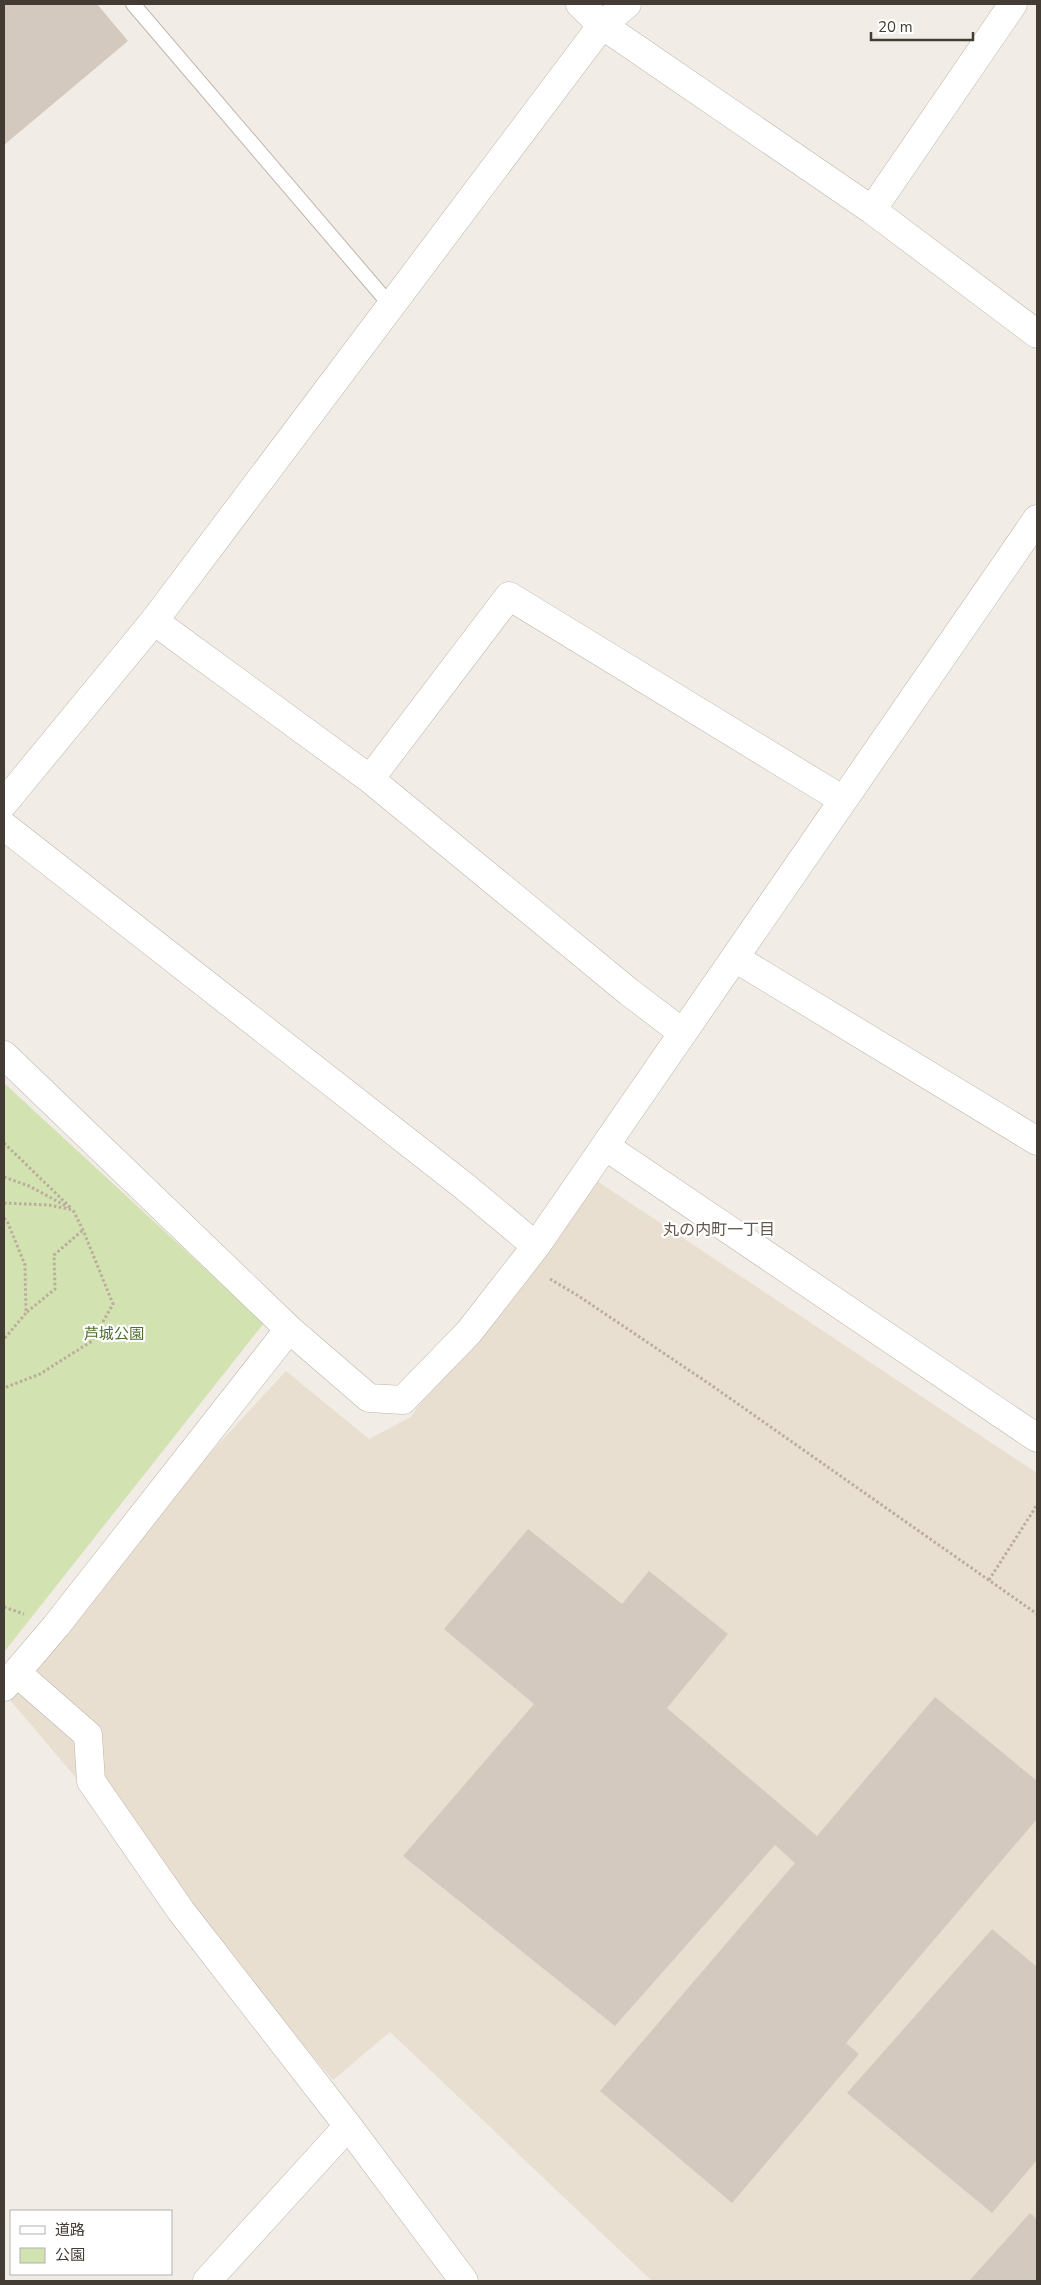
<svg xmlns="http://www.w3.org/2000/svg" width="1041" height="2285" viewBox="0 0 1041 2285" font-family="'Nunito Sans','Noto Sans JP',sans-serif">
<rect width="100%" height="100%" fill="#f1ece5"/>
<path fill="#e9dfd0" d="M579 1169 1037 1473V2281H652L390 2032 333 2080 4 1693V1676L286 1371 369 1439 411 1417Z"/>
<path fill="#d2e2b1" d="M4 1083 264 1323 4 1652Z"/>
<path fill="#d4c9bf" d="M4 4H97L128 41 4 145Z
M528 1529 622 1604 649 1571 728 1634 667 1708 817 1836 935 1697 1037 1781V1819L846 2043 859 2054 732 2203 600 2091 795 1863 775 1845 615 2026 403 1856 534 1704 444 1629Z
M992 1929 1037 1967V2160L992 2213 847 2093Z
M1030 2213 1037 2219V2281H969Z"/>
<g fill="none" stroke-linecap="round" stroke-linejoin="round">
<defs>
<path id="service" d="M133 4 391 306"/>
<path id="minor" d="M580 4 602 25 872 210 1037 334
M602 25 627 4
M872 210 1013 4
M154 621 370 779 629 992 683 1033
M370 779 509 596 843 800
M4 826 464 1186 536 1246
M735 958 1037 1141
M4 1055 289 1329 369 1398 403 1400 469 1332 536 1246 1037 519
M605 1146 1037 1438
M17 1673 88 1735 91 1781 181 1911 348 2126 464 2281
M4 1687 56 1626 289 1329
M207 2281 348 2126"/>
<path id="tertiary" d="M4 803 154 621 602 25"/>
</defs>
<use href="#service" stroke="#beb5ac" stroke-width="16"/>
<use href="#minor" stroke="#beb5ac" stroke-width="29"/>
<use href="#tertiary" stroke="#beb5ac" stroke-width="29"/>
<path stroke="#bcac9b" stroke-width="3" stroke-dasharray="2.5 2.5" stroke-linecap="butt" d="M4 1143 72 1209
M4 1177 29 1186 68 1207
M4 1203 49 1205 73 1210 83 1230 113 1304 92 1341 40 1374 4 1388
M4 1218 8 1223 25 1265 26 1313 4 1339
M550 1279 577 1295 711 1385 1037 1614
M27 1312 55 1289 54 1255 83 1230
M989 1580 1037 1505
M4 1607 24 1614"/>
<use href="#service" stroke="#fff" stroke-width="14"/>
<use href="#minor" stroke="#fff" stroke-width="28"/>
<use href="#tertiary" stroke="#fff" stroke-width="28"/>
</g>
<g text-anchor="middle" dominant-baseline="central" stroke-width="4.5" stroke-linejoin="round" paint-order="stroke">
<g font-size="15" fill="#4f6e2f" stroke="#fff">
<text x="114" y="1334">芦城公園</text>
</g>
<g font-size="16" fill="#64584e" stroke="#fff">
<text x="719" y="1230">丸の内町一丁目</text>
</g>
</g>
<rect width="1041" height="2285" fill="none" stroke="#433c35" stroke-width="10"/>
<rect x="10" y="2210" width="162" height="65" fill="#ffffff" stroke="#b4b1ae"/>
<rect x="20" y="2226" width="25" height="8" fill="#ffffff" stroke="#b4b1ae"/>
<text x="55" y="2235" font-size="15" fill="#433c35">道路</text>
<rect x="20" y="2248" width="25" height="15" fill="#d2e2b1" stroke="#b4b1ae"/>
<text x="55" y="2260" font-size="15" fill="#433c35">公園</text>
<path d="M871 32v8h102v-8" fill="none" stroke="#433c35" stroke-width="2.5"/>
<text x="878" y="32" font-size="15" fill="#433c35" stroke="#ffffff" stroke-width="4" paint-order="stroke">20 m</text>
</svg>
